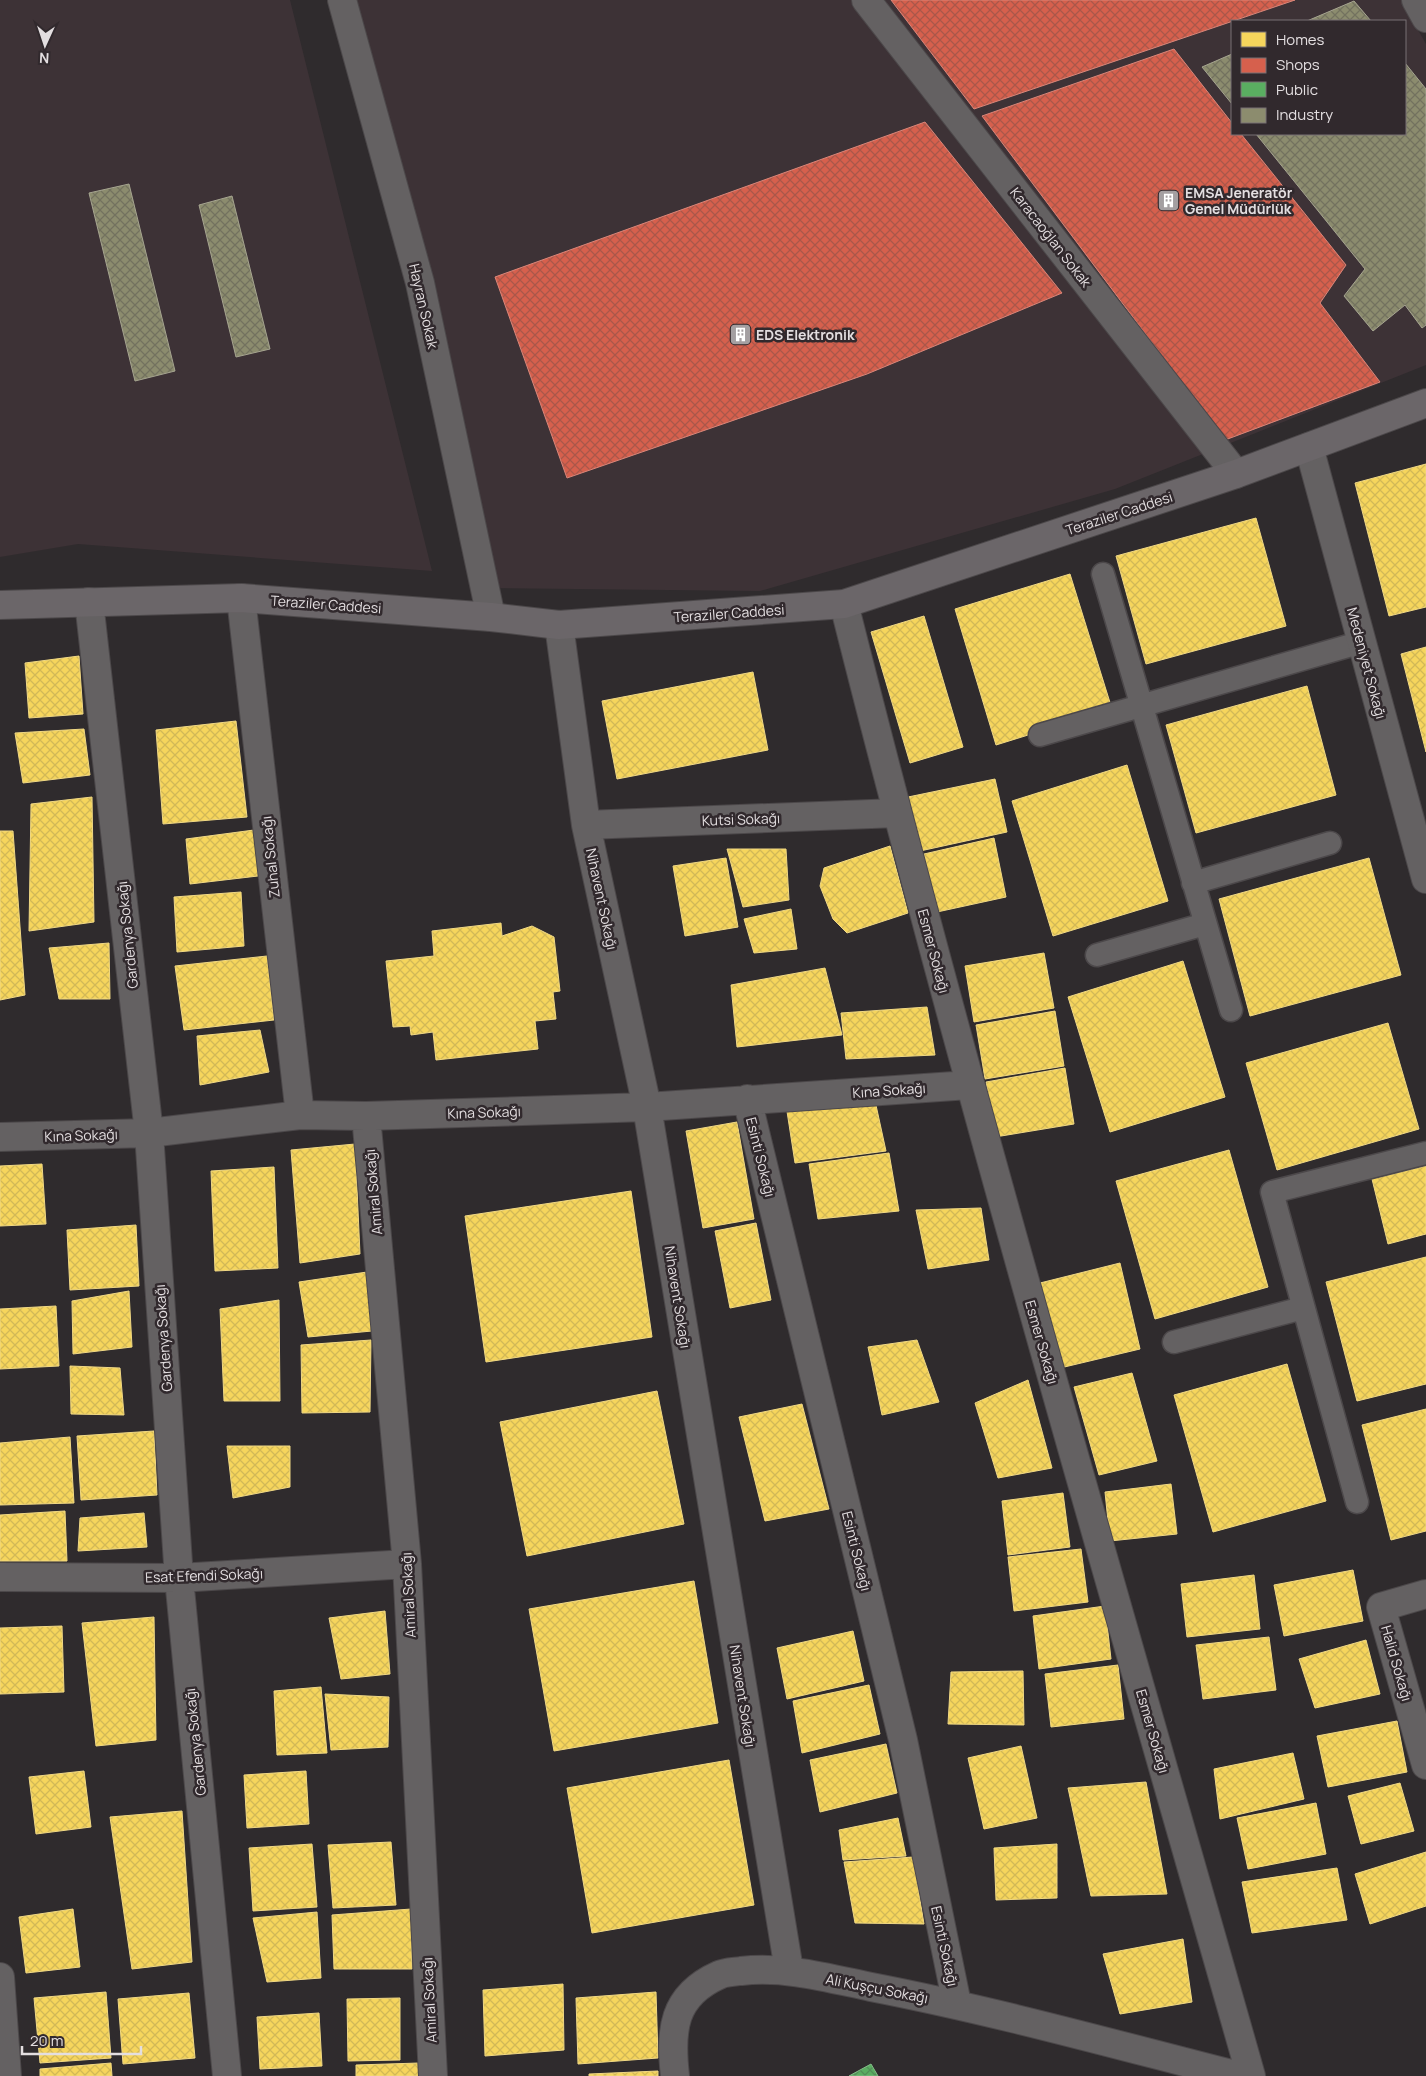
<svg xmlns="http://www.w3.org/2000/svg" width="1426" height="2076" viewBox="0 0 1426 2076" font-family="Manrope,sans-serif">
<defs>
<pattern id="homes-cross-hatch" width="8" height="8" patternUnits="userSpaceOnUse" patternTransform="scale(1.25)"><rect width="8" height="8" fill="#f6d55c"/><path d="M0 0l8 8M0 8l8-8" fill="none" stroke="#d2b857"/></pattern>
<pattern id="shops-cross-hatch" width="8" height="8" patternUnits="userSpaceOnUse" patternTransform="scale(1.25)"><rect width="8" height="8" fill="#d6604d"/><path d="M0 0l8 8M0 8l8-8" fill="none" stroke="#aa574a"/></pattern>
<pattern id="public-cross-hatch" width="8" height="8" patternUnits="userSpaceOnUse" patternTransform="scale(1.25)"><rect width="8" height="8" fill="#5aae61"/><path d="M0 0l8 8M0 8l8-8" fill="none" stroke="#538e58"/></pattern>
<pattern id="industry-cross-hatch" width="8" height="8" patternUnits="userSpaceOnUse" patternTransform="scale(1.25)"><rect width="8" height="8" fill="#8c8c6e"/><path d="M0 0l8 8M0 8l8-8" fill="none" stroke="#73725f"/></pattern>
</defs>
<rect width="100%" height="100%" fill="#2f2b2d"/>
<path fill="#3d3236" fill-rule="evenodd" d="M0 0H290L432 571 78 544 0 557Z
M343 0H1401L1426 44V365L1115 489 760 591 492 588ZM1232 21H1405V134H1232Z"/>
<path fill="url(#homes-cross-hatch)" stroke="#f0d884" d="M1426 464V607L1389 616 1355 483Z
M1256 518 1286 626 1146 664 1116 556Z
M1070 574 1112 709 996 745 955 609Z
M924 616 963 747 910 763 871 632Z
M1426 647V752L1401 654Z
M79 656 83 714 29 718 25 663Z
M753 672 768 750 617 779 602 701Z
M1307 686 1336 795 1196 833 1166 725Z
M236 721 247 817 163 824 156 730Z
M84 729 90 775 23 783 15 733Z
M1127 765 1168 901 1053 936 1012 801Z
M995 779 1007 832 920 851 908 797Z
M92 797 94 922 29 931 31 804Z
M254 830 258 876 190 884 186 839Z
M0 831H13L25 995 0 1000Z
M994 838 1006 897 937 912 924 854Z
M890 846 908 913 847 933 833 919 820 886 824 868Z
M727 849H786L789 900 743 907Z
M726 858 738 927 685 936 673 866Z
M1369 858 1401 975 1250 1016 1219 899Z
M241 892 244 946 177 952 174 897Z
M791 909 797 949 754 953 744 919Z
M501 923 502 936 532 926 554 937 560 991 553 992 556 1019 535 1021 538 1049 436 1060 433 1032 411 1035 410 1026 393 1027 386 961 434 956 432 931Z
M109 943 110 999H59L49 948Z
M1044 953 1054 1008 974 1022 965 966Z
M267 956 274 1020 184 1030 175 966Z
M1183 961 1225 1097 1110 1132 1068 997Z
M825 968 842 1035 737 1047 731 985Z
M927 1007 935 1055 846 1059 841 1013Z
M1055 1011 1064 1066 985 1079 976 1025Z
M1388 1023 1419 1129 1277 1170 1246 1063Z
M260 1030 269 1072 200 1085 197 1036Z
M1065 1068 1074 1124 995 1137 986 1082Z
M874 1096 886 1151 795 1163 786 1105Z
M737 1122 754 1219 703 1228 686 1131Z
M355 1144 360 1254 300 1263 291 1150Z
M1229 1150 1268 1287 1155 1319 1116 1181Z
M889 1153 899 1211 818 1219 809 1164Z
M42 1164 46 1224 0 1226V1166Z
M1426 1166V1234L1388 1244 1372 1179Z
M274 1167 278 1268 215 1271 211 1171Z
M631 1191 652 1337 486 1362 465 1216Z
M981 1208 989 1260 928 1269 916 1210Z
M756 1223 771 1300 730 1308 715 1231Z
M136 1225 139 1286 70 1290 67 1230Z
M1426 1257V1384L1357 1401 1326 1282Z
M1120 1263 1140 1349 1056 1369 1036 1284Z
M367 1272 372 1331 308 1337 299 1282Z
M129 1291 132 1347 73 1354 72 1301Z
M279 1300 280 1401H224L220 1309Z
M56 1306 59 1366 0 1369V1309Z
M371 1340 370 1412 302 1413 301 1345Z
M917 1340 939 1402 882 1415 868 1347Z
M1287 1364 1326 1501 1213 1532 1174 1395Z
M70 1366 120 1368 124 1415 71 1414Z
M1132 1373 1157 1461 1099 1475 1074 1387Z
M1028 1380 1052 1468 998 1478 975 1403Z
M657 1391 684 1524 527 1556 500 1422Z
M802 1404 829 1509 765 1521 739 1417Z
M1426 1409V1531L1391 1540 1362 1425Z
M154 1431 157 1495 81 1500 77 1436Z
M70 1437 74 1503 0 1505V1443Z
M227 1446H290V1487L233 1498Z
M1171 1484 1177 1534 1110 1541 1105 1492Z
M1063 1493 1070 1547 1008 1555 1002 1501Z
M65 1511 67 1561H0V1515Z
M144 1513 147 1547 78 1551 80 1518Z
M1081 1549 1088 1602 1014 1611 1008 1557Z
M1353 1570 1363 1621 1284 1636 1274 1585Z
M1254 1575 1260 1629 1187 1637 1181 1584Z
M694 1581 718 1723 554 1751 529 1609Z
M1105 1606 1111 1659 1039 1669 1033 1616Z
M385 1611 390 1674 341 1679 329 1618Z
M154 1617 156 1740 96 1746 82 1623Z
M62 1626 64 1692 0 1694V1628Z
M853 1631 864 1681 787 1699 777 1648Z
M1269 1637 1276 1690 1203 1699 1196 1645Z
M1366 1640 1380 1694 1315 1708 1299 1659Z
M1118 1665 1124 1719 1051 1727 1045 1674Z
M1023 1671 1024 1725 948 1724 951 1672Z
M869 1685 880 1734 802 1753 793 1701Z
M321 1687 327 1753 277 1755 274 1691Z
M325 1694 389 1697 388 1747 331 1750Z
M1397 1721 1407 1772 1328 1787 1317 1736Z
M886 1744 897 1793 820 1812 810 1760Z
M1021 1746 1037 1818 984 1829 968 1758Z
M1293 1753 1304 1799 1220 1819 1214 1769Z
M729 1760 754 1905 592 1933 567 1788Z
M84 1771 91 1827 36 1834 29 1777Z
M306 1771 309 1824 247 1828 244 1775Z
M1146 1782 1167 1894 1091 1896 1068 1788Z
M1400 1783 1414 1831 1361 1844 1348 1796Z
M1316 1803 1326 1854 1248 1869 1237 1818Z
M182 1811 192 1962 132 1969 110 1817Z
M898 1818 906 1856 843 1860 839 1830Z
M391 1842 396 1905 333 1908 328 1845Z
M312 1844 317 1907 253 1911 249 1848Z
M1057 1844V1898L996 1900 994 1848Z
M1426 1852V1906L1370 1924 1355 1874Z
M913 1857 924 1924 855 1923 844 1862Z
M1337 1868 1347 1920 1252 1933 1242 1882Z
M73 1909 80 1967 26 1973 19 1917Z
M411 1909 412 1969H334L332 1915Z
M317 1912 321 1978 267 1982 253 1918Z
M1183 1939 1192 2002 1120 2014 1103 1954Z
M563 1984 564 2050 485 2056 483 1990Z
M106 1992 111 2058 40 2063 34 1998Z
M656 1992 658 2058 578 2064 576 1998Z
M189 1993 195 2058 123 2064 118 1999Z
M400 1998V2060L348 2061 347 1999Z
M319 2013 322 2066 260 2069 257 2017Z
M111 2063 112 2076H40V2069Z
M419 2063V2076H356V2065Z
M658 2071V2076H589V2074Z"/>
<path fill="url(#shops-cross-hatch)" stroke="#da8679" d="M891 0H1295L974 109Z
M1174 49 1232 123V134H1241L1346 265 1320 303 1380 382 1225 440 982 116Z
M925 122 1062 293 867 374 567 478 495 277Z"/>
<path fill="url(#public-cross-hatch)" stroke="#83bc87" d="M871 2064 878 2076H849Z"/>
<path fill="url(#industry-cross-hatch)" stroke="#a6a590" d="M1354 1 1371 21H1307Z
M1232 54V104L1202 67Z
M1405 63 1426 89V325L1422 328 1405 305 1373 331 1344 296 1365 269 1256 134H1405Z
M129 184 175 371 135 381 89 193Z
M232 196 270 349 236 357 199 205Z"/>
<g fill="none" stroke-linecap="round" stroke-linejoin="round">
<defs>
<path id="lane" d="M1103 574 1231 1010
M1040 735 1362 642
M1193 883 1330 843
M1097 955 1205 924
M1174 1342 1303 1308
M1357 1502 1272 1192 1426 1153"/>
<path id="street" d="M342 0 420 283 491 617
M866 0 1236 474
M1416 0 1426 18
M1309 447 1426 879
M241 598 300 1115
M89 602 149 1133 179 1578 227 2076
M844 604C968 1098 1112 1586 1251 2076
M559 625 586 825 647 1107 789 1970
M586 825 897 813
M747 1099 903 1740 957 2004
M366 1116 407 1564 433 2076
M0 1137 149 1133 300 1115 366 1116 647 1107 969 1085
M0 1577 179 1578 407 1564
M1426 1594 1381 1607 1426 1765
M0 1977 7 2076
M675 2076C670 2031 672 1996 719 1975 725 1972 734 1972 741 1971 786 1966 828 1978 871 1987 995 2011 1117 2045 1239 2076"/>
<path id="secondary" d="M0 605 241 598 491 617 559 625 844 604 1236 474 1426 403"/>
</defs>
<use href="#lane" stroke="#4c484a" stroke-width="25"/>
<use href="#street" stroke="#4c484a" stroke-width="30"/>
<use href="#secondary" stroke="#4c484a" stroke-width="30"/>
<use href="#lane" stroke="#646162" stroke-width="22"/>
<use href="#street" stroke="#646162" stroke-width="28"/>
<use href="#secondary" stroke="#6b6669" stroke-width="28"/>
</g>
<defs>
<symbol id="building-square" viewBox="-11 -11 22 22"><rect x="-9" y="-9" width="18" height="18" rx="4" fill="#a49fa1" stroke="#31292d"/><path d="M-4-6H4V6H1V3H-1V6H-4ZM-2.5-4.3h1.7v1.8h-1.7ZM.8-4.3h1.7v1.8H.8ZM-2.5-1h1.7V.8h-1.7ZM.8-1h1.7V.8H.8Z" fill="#fff"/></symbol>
</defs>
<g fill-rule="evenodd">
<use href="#building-square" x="1156" y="188" width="25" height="25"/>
<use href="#building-square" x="728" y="322" width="25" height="25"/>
</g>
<g text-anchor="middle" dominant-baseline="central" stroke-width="5" stroke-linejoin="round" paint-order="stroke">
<g font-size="14" font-weight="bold" fill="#e3dee0" stroke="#31292d" text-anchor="start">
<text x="1185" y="192">EMSA Jeneratör<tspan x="1185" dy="16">Genel Müdürlük</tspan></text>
<text x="756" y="334">EDS Elektronik</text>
</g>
<g font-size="14" fill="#e3dee0" stroke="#31292d">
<text transform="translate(1051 237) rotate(52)">Karacaoğlan Sokak</text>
<text transform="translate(424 306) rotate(77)">Hayran Sokak</text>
<text transform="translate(1119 513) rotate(-18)">Teraziler Caddesi</text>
<text transform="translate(326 604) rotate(4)">Teraziler Caddesi</text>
<text transform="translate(729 613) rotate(-4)">Teraziler Caddesi</text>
<text transform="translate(1367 663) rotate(75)">Medeniyet Sokağı</text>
<text transform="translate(741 819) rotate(-2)">Kutsi Sokağı</text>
<text transform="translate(270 857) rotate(-96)">Zuhal Sokağı</text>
<text transform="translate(602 899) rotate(78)">Nihavent Sokağı</text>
<text transform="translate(127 935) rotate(-96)">Gardenya Sokağı</text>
<text transform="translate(934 951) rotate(75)">Esmer Sokağı</text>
<text transform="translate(889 1090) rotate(-4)">Kına Sokağı</text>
<text transform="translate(484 1112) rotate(-2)">Kına Sokağı</text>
<text transform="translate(81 1135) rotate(-2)">Kına Sokağı</text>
<text transform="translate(761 1157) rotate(76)">Esinti Sokağı</text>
<text transform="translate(373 1192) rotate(-95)">Amiral Sokağı</text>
<text transform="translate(678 1297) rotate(81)">Nihavent Sokağı</text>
<text transform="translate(163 1338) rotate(-94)">Gardenya Sokağı</text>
<text transform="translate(1042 1342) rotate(74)">Esmer Sokağı</text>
<text transform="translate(857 1551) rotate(76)">Esinti Sokağı</text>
<text transform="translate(204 1575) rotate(-2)">Esat Efendi Sokağı</text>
<text transform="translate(408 1595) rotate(-93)">Amiral Sokağı</text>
<text transform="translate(1397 1663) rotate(74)">Halid Sokağı</text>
<text transform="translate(743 1696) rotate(81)">Nihavent Sokağı</text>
<text transform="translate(1153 1731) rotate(74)">Esmer Sokağı</text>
<text transform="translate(195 1742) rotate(-96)">Gardenya Sokağı</text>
<text transform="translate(945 1946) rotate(78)">Esinti Sokağı</text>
<text transform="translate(877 1988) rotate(11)">Ali Kuşçu Sokağı</text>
<text transform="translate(429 2000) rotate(-93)">Amiral Sokağı</text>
</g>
</g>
<rect x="1231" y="20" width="175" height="115" fill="#31292d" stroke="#787175"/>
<rect x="1241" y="32" width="25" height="15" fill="#f6d55c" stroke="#787175"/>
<text x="1276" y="45" font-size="15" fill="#e3dee0">Homes</text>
<rect x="1241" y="58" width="25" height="15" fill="#d6604d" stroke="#787175"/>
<text x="1276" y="70" font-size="15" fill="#e3dee0">Shops</text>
<rect x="1241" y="82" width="25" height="15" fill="#5aae61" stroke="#787175"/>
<text x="1276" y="95" font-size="15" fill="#e3dee0">Public</text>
<rect x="1241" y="108" width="25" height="15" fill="#8c8c6e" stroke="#787175"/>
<text x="1276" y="120" font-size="15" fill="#e3dee0">Industry</text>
<g transform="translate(45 45) rotate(183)" stroke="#31292d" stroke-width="4" paint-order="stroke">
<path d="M0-4L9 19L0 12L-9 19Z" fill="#e3dee0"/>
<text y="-8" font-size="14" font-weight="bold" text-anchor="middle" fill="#e3dee0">N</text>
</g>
<path d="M22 2046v8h119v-8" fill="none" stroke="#e3dee0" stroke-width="2.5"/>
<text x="30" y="2046" font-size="15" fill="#e3dee0" stroke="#31292d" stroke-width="4" paint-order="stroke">20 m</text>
</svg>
